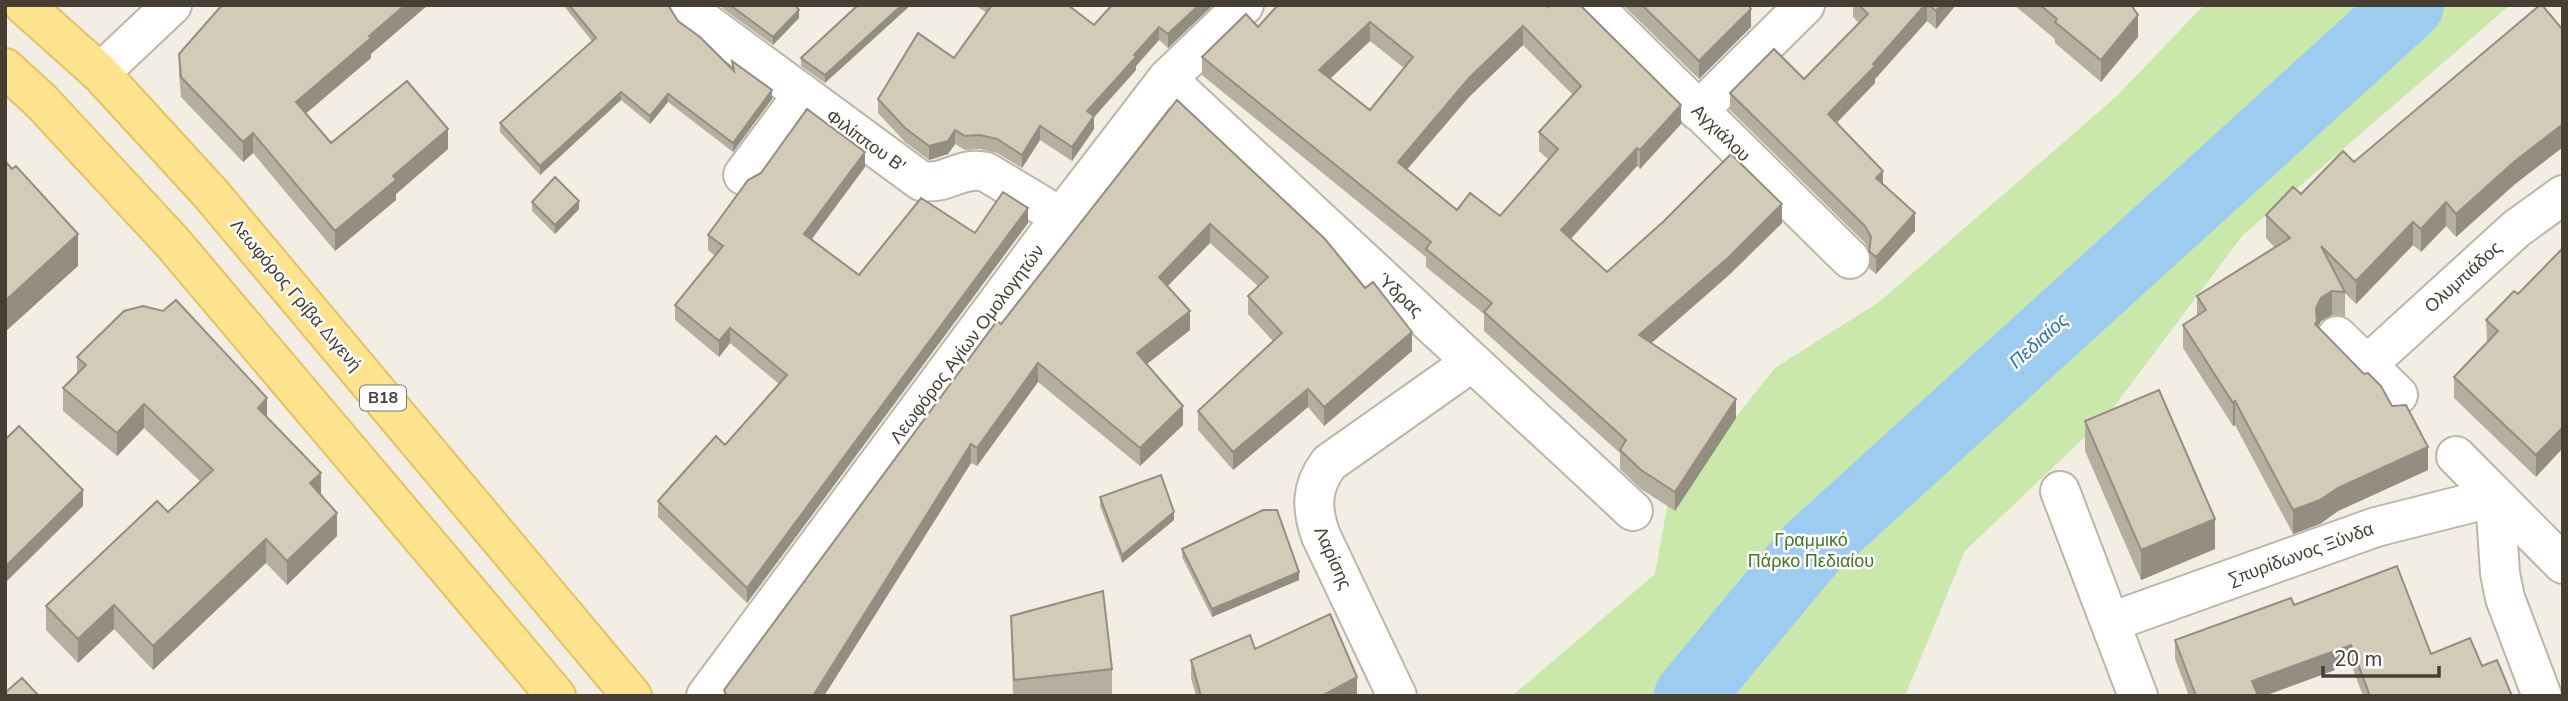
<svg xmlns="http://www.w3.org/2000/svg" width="2568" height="701" viewBox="0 0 2568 701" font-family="'Nunito Sans',sans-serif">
<rect width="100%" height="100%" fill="#f2eee3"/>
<path fill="#cae8aa" d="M2204 5H2510L2243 235 2107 416 1965 551 1905 696H1512L1655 574 1668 502 1775 368 1879 302 2116 97Z"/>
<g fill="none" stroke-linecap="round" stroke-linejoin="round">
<path stroke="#9dccf1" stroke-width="70" d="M1689 696 1810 550 2409 5"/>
<defs>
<path id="minor" d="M690 5 691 12 921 181C948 185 960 166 986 172L1061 217
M1592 5 1850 259
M100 73 172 5
M1167 79 1633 511
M1698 111 1805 5
M743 175 803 94
M2337 336 2398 395
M2368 364 2516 229 2563 195
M2456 456 2563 564
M2060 491 2138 696
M2495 497 2500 573 2505 598 2542 696
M2111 622 2376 527 2495 497
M706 696 1061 217 1167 79 1244 5
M1397 696 1321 536C1311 508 1311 487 1329 463L1472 362"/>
<path id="primary" d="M24 5 100 73 211 194 632 696
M5 68 41 101 172 242 556 696"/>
</defs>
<use href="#minor" stroke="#bdb6a6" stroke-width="42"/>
<use href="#primary" stroke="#e6c15d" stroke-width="42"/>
<use href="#minor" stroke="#fff" stroke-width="38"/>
<use href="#primary" stroke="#ffe38f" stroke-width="38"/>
</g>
<path fill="#b6ae9e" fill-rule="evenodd" d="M563 5H668L678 21 732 70V61L772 99 733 152 668 102 650 124 621 100 540 175 500 132V123L592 41Z
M722 5H795L799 18 773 45 722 8Z
M858 5 825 83 801 66V58Z
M975 5H1068L1094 25 1112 5H1213L1168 48 1159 40 1136 66V70L1094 117V129L1072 161 1040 140 1022 168 997 153 980 149 965 150 955 144 948 154 929 160 905 142 878 113V99L954 58 987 13Z
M1546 5 1681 124 1640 169 1637 166 1571 239 1607 272 1782 223 1729 275 1651 343 1736 418 1675 511 1641 489 1620 469V453L1484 331V314L1426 267V257L1202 75V57L1258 27ZM1370 41 1404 68 1370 110 1330 79ZM1523 45 1573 95 1539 132V151L1549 160 1500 216 1457 210 1407 169 1469 97Z
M1623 5H1748L1751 27 1699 79Z
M1853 5H1956L1936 29 1927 21 1875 79V83L1837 123 1883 185 1915 231 1876 274 1869 268V250L1865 243 1730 110V93L1804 79 1859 23 1853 17Z
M2014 5H2131L2138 37 2101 82 2055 43V39Z
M2563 30V147L2515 184 2456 237 2446 226 2421 252 2413 245 2356 304 2345 293V316L2332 315 2321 321 2318 327 2428 470 2338 511 2320 524 2293 534 2235 425 2233 426 2183 348V325L2197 315V296L2275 248 2266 238V215L2354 162Z
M179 54H371V58L306 113 331 143 448 149 396 194V200L335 251 253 153 243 162 181 97 179 74Z
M1177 100 1412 351 1324 426 1308 407 1233 470 1198 430V411L1273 341 1248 314V296L1258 286 1210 243 1167 286 1190 330 1146 364 1183 425 1140 466 1038 382 977 466 971 463 824 696H724V690L1001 324Z
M865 167 812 239 859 275 975 233 1028 223 747 603 658 517V501L725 445 779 384 730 343 719 357 675 320V305L715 256 708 250V235Z
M532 202 579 209 555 234 532 211Z
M2563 248 2536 477 2454 398V377L2487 342 2486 320 2518 294Z
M77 357 267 418 321 495 337 536 287 585 266 563 153 670 114 629 78 663 46 630V606L168 512 200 481 144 428 117 456 63 411V388L77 374Z
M2085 421 2215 549 2141 580 2085 451Z
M1100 497 1174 520 1122 563 1100 506Z
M1182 549 1299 580 1212 617 1182 557Z
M2294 605 2431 654 2482 666 2512 696H2363L2351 664 2264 696H2189L2175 659V640Z
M1011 616 1112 669V694L1099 696H1013Z
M1255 649 1357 695 1355 696H1196L1191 678V660Z"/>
<path fill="#948d81" d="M405 5H428L371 54V58L296 122V102Z
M902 5H911L825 83V75Z
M1199 5H1213L1168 48V34Z
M1925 5H1927V21L1875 79V83L1828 131V114Z
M1941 5H1956L1936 29V11Z
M1751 9V27L1699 79V61Z
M799 10V18L773 45V37Z
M2138 15V37L2101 82V60Z
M1370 22V41L1319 89V70Z
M1523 26V45L1469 97 1398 180V162L1469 78Z
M1159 27V40L1136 66V70L1094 117V129L1072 161V147L1087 111 1134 55Z
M772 90V99L733 152V143Z
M621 92V100L540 175V166Z
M668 94V102L650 124V116Z
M1681 105V124L1640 169V150Z
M2563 124V147L2515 184 2456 237V214L2515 161Z
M1040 126V140L1022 168V155Z
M448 129V149L396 194V200L335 251V231L393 176Z
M955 130V144L948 154 929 160V146Z
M253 133V153L243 162V142Z
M1637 148V166L1561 249V230Z
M865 152V167L804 249V234Z
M1883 171V189L1876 178Z
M579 201V209L555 234V225Z
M2446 202V226L2421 252V229Z
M1782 204V223L1729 275 1639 354V335Z
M1028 208V223L747 603V588Z
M1915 213V231L1876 274V257Z
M2413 222V245L2356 304V281Z
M1210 224V243L1159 295V277Z
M78 234V266L5 332V301Z
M2332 291V315L2321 321 2317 328 2315 347 2316 308 2321 298Z
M1190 311V330L1137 372V353Z
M730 328V343L719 357V341Z
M1412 332V351L1324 426V407Z
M1038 363V382L977 466V448Z
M1308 389V407L1233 470V452Z
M267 398V421L258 408Z
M1736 399V418L1675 511V492Z
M2235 401V425L2233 426V403Z
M144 404V428L117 456V433Z
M1183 406V425L1140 466V448Z
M2563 427V448L2536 477V455Z
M971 444V463L824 696H813Z
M2428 447V470L2338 511 2320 524 2293 534V510L2338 488Z
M321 473V496L310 483Z
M83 490V506L5 583V567Z
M1174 512V520L1122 563V555Z
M337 513V536L287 585V561Z
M2215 519V549L2141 580V550Z
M266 539V563L153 670V646Z
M1299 572V580L1212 617V609Z
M114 605V629L78 663V639Z
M2351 645V664L2264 696H2252V681Z
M1357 677V695L1355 696H1322Z"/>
<path fill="#d4cab8" stroke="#948d81" stroke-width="2" fill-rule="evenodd" d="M222 5H405L369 36 371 38 296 102 331 143 407 81 448 129 393 176 396 180 335 231 253 133 243 142 181 77 179 54Z
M569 5H668L678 21 700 37 734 71 732 61 772 90 733 143 668 94 650 116 621 92 540 166 500 123 596 38Z
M730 5H795L799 10 773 37Z
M858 5H902L825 75 801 58Z
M992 5H1068L1094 25 1112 5H1199L1168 34 1159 27 1134 55 1136 57 1087 111 1094 116 1072 147 1040 126 1022 155 997 139 980 135 965 136 955 130 948 141 929 146 905 128 878 99 918 33 954 58Z
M1278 5H1546L1548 7 1550 5H1580L1681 105 1640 150 1637 148 1561 230 1607 272 1664 221 1731 154 1782 204 1729 257 1639 335 1736 399 1675 492 1641 470 1620 450 1626 440 1484 312 1492 303 1426 249 1431 242 1202 57 1246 14 1258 27ZM1370 22 1413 57 1370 110 1319 70ZM1523 26 1581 86 1539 132 1558 149 1500 216 1470 193 1457 210 1398 162 1469 78Z
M1642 5H1748L1751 9 1699 61Z
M1859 5H1925L1873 64 1875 66 1828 114 1883 171 1876 178 1915 213 1876 257 1869 251 1871 237 1865 226 1730 93 1774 49 1804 79 1868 14Z
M1929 5H1941L1936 11Z
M2040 5H2131L2138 15 2101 60 2055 22 2057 19Z
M2540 5H2542L2563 30V124L2515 161 2456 214 2446 202 2421 229 2413 222 2356 281 2321 246 2345 292 2332 291 2321 298 2316 308 2317 321 2315 324 2364 374 2368 373 2381 386 2392 406 2406 405 2428 447 2338 488 2320 500 2293 510 2235 401 2233 403 2183 325 2206 310 2197 296 2290 238 2266 215 2293 187 2301 194 2343 151 2354 162Z
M1177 100 1325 239 1365 288 1373 282 1412 332 1324 407 1308 389 1233 452 1198 411 1282 333 1248 296 1268 277 1210 224 1159 277 1190 311 1137 353 1183 406 1140 448 1038 363 977 448 971 444 813 696H727L724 690 997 321 1001 324Z
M807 109 865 152 804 234 859 275 921 198 975 233 1003 192 1028 208 747 588 658 501 716 436 725 445 787 375 730 328 719 341 675 305 723 246 708 235 748 180 761 173Z
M5 161 12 169 16 166 78 234 5 301Z
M555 177 579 201 555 225 532 202Z
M2563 248V427L2536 455 2454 377 2498 331 2486 320 2514 291 2518 294Z
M176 300 267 398 258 408 321 473 310 483 337 513 287 561 266 539 153 646 114 605 78 639 46 606 157 501 168 512 213 470 144 404 117 433 63 388 86 365 77 357 124 311 143 306 163 311Z
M2159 390 2215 519 2141 550 2085 421Z
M19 426 83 490 5 567V440Z
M1161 475 1174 512 1122 555 1100 497Z
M1263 510H1277L1299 572 1212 609 1182 549Z
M2397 566 2431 654 2470 638 2482 666 2497 660 2512 696H2370L2351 645 2252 681 2258 696H2196L2175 640 2291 598 2294 605Z
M1103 591 1112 669 1014 680 1011 616Z
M1330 614 1357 677 1322 696H1201L1191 660 1250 635 1255 649Z
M22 678 39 696H5V692H6Z"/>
<g text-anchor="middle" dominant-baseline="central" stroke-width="5" stroke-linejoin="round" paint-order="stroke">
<rect fill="#fff" stroke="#7c7870" stroke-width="2" x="360" y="385.5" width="46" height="25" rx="5"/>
<g font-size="16" font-weight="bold" fill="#443e33">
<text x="383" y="398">B18</text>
</g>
<g font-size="18" fill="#443e33" stroke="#fff">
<text transform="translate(1721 133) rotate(44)">Αγχιάλου</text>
<text transform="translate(866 141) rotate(36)">Φιλίππου Β'</text>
<text transform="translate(2463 277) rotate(-42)">Ολυμπιάδος</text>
<text transform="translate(296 295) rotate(50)">Λεωφόρος Γρίβα Διγενή</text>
<text transform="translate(1400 295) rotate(43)">Ύδρας</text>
<text transform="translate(967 344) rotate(-53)">Λεωφόρος Αγίων Ομολογητών</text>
<text transform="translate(2301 554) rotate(-20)">Σπυρίδωνος Ξύνδα</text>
<text transform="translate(1333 558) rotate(66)">Λαρίσης</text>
</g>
<g font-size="18" fill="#427626" stroke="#fff">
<text x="1811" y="540">Γραμμικό<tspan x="1811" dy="21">Πάρκο Πεδιαίου</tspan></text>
</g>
<g font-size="19" font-style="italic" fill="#2b74b1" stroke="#fff">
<text transform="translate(2039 341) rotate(-42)">Πεδιαίος</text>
</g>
</g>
<rect width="2568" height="701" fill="none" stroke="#443e33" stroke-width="14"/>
<path d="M2323 666v10h116v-10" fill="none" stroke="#443e33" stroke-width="3.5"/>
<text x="2334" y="666" font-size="21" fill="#443e33" stroke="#ffffff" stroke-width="5" paint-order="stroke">20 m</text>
</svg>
